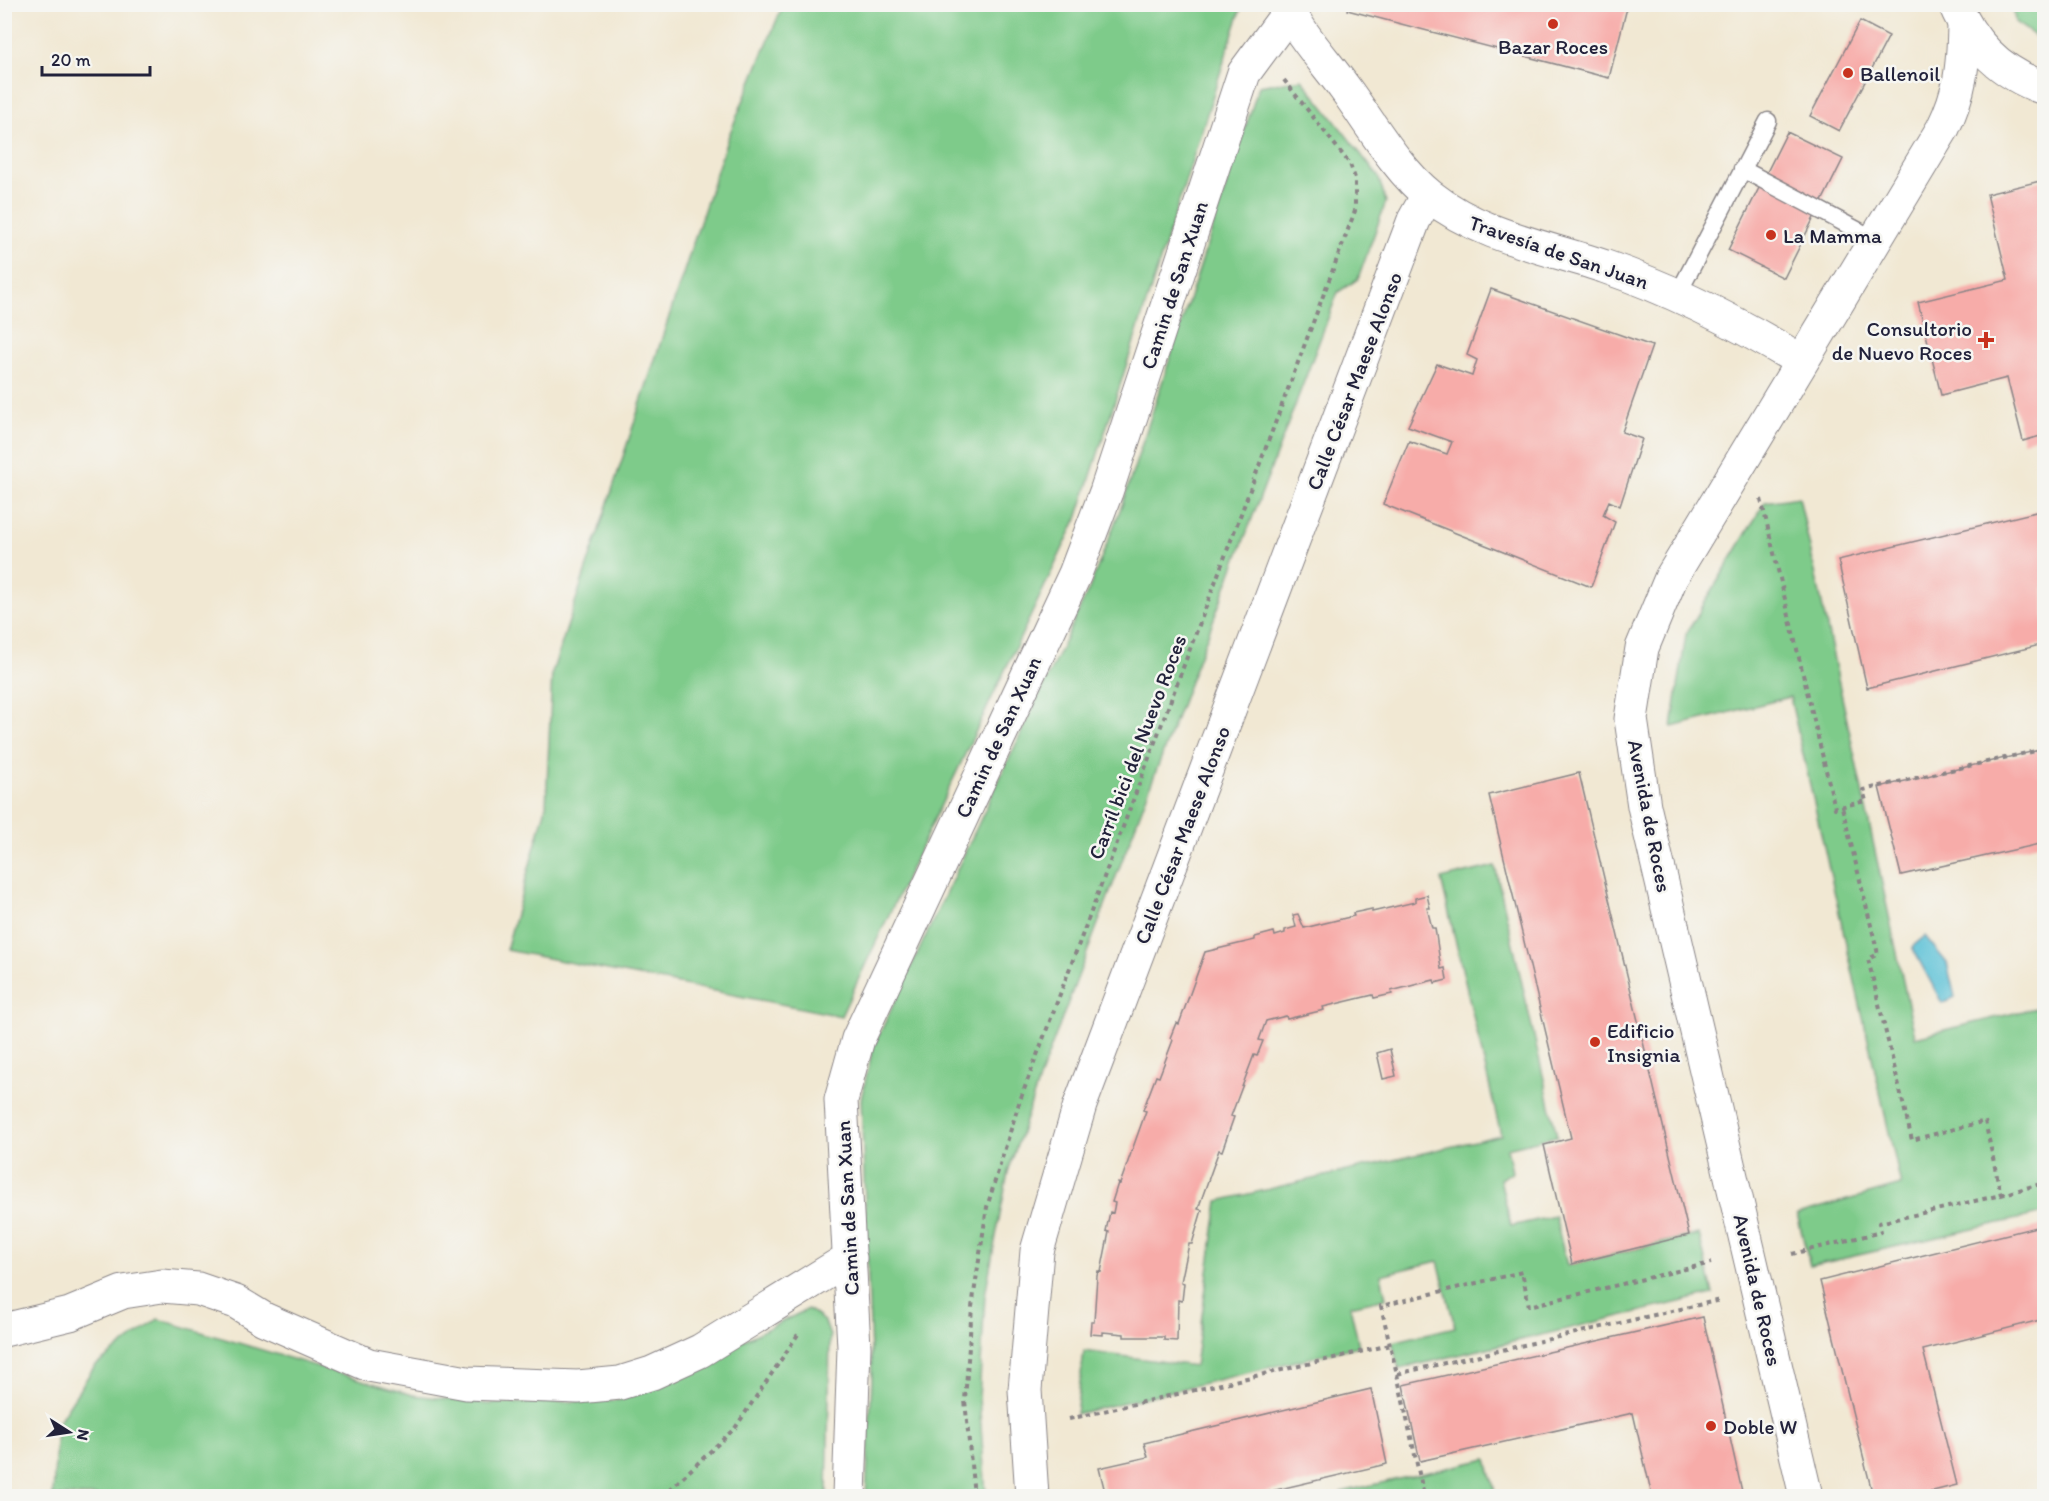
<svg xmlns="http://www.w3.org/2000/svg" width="2049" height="1501" viewBox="0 0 2049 1501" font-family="Itim,sans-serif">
<rect width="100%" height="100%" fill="#f6f6f2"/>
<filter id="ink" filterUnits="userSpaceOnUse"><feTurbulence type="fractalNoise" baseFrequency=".0167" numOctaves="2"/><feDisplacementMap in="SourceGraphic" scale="12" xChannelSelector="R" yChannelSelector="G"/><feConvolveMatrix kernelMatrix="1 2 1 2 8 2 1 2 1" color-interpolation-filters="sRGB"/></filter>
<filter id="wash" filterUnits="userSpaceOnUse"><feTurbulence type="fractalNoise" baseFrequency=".008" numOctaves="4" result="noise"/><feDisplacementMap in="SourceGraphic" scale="24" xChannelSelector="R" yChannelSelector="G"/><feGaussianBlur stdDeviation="1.35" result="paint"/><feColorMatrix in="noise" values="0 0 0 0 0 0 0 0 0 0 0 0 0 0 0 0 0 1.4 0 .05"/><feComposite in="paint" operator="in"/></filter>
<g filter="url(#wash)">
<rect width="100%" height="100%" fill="#f1e8d3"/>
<path fill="#7ecb8a" stroke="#507662" stroke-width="1.5" d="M783 5H1242L1078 516 841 1016 506 950 546 807 552 673 727 140Z
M2013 5H2044V42L2015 22Z
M1302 79 1378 176 1386 202 1358 279 1338 292 1041 1074 1008 1172 985 1295 979 1398 986 1496H866L872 1378 861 1099 873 1048 1089 589 1122 505 1259 86Z
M1799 497 1915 1037 2044 1006V1213L1810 1266 1797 1214 1901 1185 1790 697 1672 727 1686 634 1765 502Z
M1495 866 1557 1136 1507 1148 1512 1172 1500 1179 1511 1226 1555 1216 1567 1265 1699 1234 1713 1294 1399 1369 1392 1342 1455 1327 1438 1261 1381 1275 1386 1298 1350 1306 1359 1346 1076 1414 1084 1351 1195 1366 1218 1201 1501 1135 1441 879Z
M808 1309 825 1322 830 1336 827 1496H53L57 1424 94 1367 158 1319 413 1395 488 1404 620 1400Z
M1487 1459 1496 1496H1342L1341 1492Z"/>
<path fill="#58c0d6" stroke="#3d7188" stroke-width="1.5" d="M1925 936 1947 963 1955 997 1942 1003 1912 947Z"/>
<g id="blocks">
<path fill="#f7aca9" d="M1349 4H1628L1609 78 1347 10Z
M1860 21 1889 36 1839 131 1810 116Z
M1787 132 1843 159 1784 278 1728 250Z
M2044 180V435L2023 441 2007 378 1941 395 1918 302 2008 280 1987 194Z
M1491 289 1652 346 1622 432 1642 439 1620 506 1609 501 1603 515 1615 522 1591 587 1383 504 1409 441 1447 454 1452 442 1408 426 1437 364 1472 376 1477 360 1467 355Z
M2044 510V644L1867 688 1838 560Z
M2044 749V843L1901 875 1879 787Z
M1579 773 1689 1235 1572 1264 1544 1145 1571 1138 1489 795Z
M1427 895 1430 908H1427L1432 928H1435L1441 969 1445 968 1447 980 1435 983 1434 980 1391 991 1392 994 1374 998 1373 995 1323 1007 1324 1010 1287 1019 1286 1016 1266 1021 1259 1040 1263 1041 1257 1056 1254 1055 1231 1116 1234 1117 1222 1151 1219 1150 1198 1209 1202 1210 1192 1244H1189L1181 1282 1184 1283 1182 1301 1178 1300 1177 1341 1164 1340V1337H1124V1334L1103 1332V1335L1090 1334 1091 1322H1094L1097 1276 1098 1271 1101 1272 1109 1232 1106 1231 1110 1212 1113 1213 1115 1203 1112 1202 1118 1183 1120 1184 1146 1111 1143 1110 1156 1076 1159 1077 1173 1040 1170 1038 1176 1023 1179 1024 1205 952 1255 940V937L1274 932 1275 936 1285 933V930L1296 927 1293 915 1298 914 1304 928 1354 916 1353 913 1372 909V912L1415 902V898Z
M1390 1049 1396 1076 1383 1079 1377 1053Z
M2044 1225V1319L1923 1350 1957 1485 1913 1496H1873L1820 1281Z
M1703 1317 1743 1496H1652L1633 1413 1420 1461 1403 1385Z
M1371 1389 1387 1464 1250 1496H1106L1099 1468 1148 1457 1144 1443Z"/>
</g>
</g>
<g filter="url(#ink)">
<use href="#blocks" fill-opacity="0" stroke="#8a8587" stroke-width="1.5"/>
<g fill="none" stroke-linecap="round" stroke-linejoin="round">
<defs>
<path id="lane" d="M1742 169 1876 240
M1677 296 1768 121"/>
<path id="street" d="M1286 4C1296 30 1329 66 1346 90 1370 123 1398 171 1430 196 1480 236 1546 247 1606 267 1673 290 1740 324 1801 361
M4 1330 70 1314 123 1292 162 1286 198 1289 236 1302 264 1319 369 1365 467 1383 578 1387 620 1383 652 1373 700 1351 850 1258
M849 1496 854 1347 841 1100 858 1039 1075 574 1106 492 1244 73 1289 12
M1032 1496 1025 1390 1037 1251 1080 1105 1414 220 1428 195
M1806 1496 1644 806 1631 719 1642 648 1671 578 1943 128C1961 91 1963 66 1964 26"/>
<path id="secondary" d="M1955 4C1972 45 2003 74 2044 88"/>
</defs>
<use href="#lane" stroke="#8a8587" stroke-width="19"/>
<use href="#street" stroke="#8a8587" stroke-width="35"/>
<use href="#secondary" stroke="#8a8587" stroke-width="35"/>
<path stroke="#8a8587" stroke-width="4" stroke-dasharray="4.5 4.5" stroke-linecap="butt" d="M1761 499 1835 808 1866 801 1863 790 2044 749
M2001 1195 2044 1183
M1792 1254 1881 1232 1879 1223 2001 1195 1985 1121 1912 1140 1868 959 1878 954 1842 807
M1390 1345 1381 1306 1522 1272 1529 1306 1711 1263
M1397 1374 1424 1496
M1069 1419 1390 1345 1397 1374 1720 1300
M663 1496 735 1428 799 1333
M974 1496 965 1400 972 1307 987 1207 1019 1103 1355 211V178L1350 164 1284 80"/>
<use href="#lane" stroke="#fff" stroke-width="16"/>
<use href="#street" stroke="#fff" stroke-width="33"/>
<use href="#secondary" stroke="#fff" stroke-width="33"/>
</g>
</g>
<g fill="#c8321e" stroke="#f6f6f2" stroke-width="2">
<circle cx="1553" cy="24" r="6"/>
<circle cx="1848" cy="73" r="6"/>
<circle cx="1771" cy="235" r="6"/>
<path d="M1983 331h6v6h6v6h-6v6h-6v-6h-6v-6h6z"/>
<circle cx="1595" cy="1042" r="6"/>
<circle cx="1711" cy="1426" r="6"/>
</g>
<g text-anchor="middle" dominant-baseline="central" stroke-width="5" stroke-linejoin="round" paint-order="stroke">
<g font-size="21" fill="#22223b" stroke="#f6f6f2" text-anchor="start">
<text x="1553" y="46" text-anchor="middle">Bazar Roces</text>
<text x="1860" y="73">Ballenoil</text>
<text x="1783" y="235">La Mamma</text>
<text x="1972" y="328" text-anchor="end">Consultorio<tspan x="1972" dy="24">de Nuevo Roces</tspan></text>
<text x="1607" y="1030">Edificio<tspan x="1607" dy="24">Insignia</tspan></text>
<text x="1723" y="1426">Doble W</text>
</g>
<g font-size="21" fill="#22223b" stroke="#f6f6f2">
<text transform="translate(1559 252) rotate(19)">Travesía de San Juan</text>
<text transform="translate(1174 285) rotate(-72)">Camin de San Xuan</text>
<text transform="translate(1354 381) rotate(-69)">Calle César Maese Alonso</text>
<text transform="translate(998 737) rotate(-65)">Camin de San Xuan</text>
<text transform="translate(1137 747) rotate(-69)">Carríl bici del Nuevo Roces</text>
<text transform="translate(1650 816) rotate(79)">Avenida de Roces</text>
<text transform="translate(1182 835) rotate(-69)">Calle César Maese Alonso</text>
<text transform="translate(847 1208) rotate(-93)">Camin de San Xuan</text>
<text transform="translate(1758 1290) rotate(77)">Avenida de Roces</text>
</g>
</g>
<rect width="2049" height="1501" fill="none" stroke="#f6f6f2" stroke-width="24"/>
<g transform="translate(69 1432) rotate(102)" stroke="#f6f6f2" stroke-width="4.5" paint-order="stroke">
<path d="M0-4.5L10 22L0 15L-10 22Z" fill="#22223b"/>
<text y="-9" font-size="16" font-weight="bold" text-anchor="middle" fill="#22223b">N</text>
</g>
<path d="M42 66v9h108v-9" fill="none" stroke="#22223b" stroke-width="3"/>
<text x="51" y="66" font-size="18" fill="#22223b" stroke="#f6f6f2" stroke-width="4.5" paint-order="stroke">20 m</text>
</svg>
